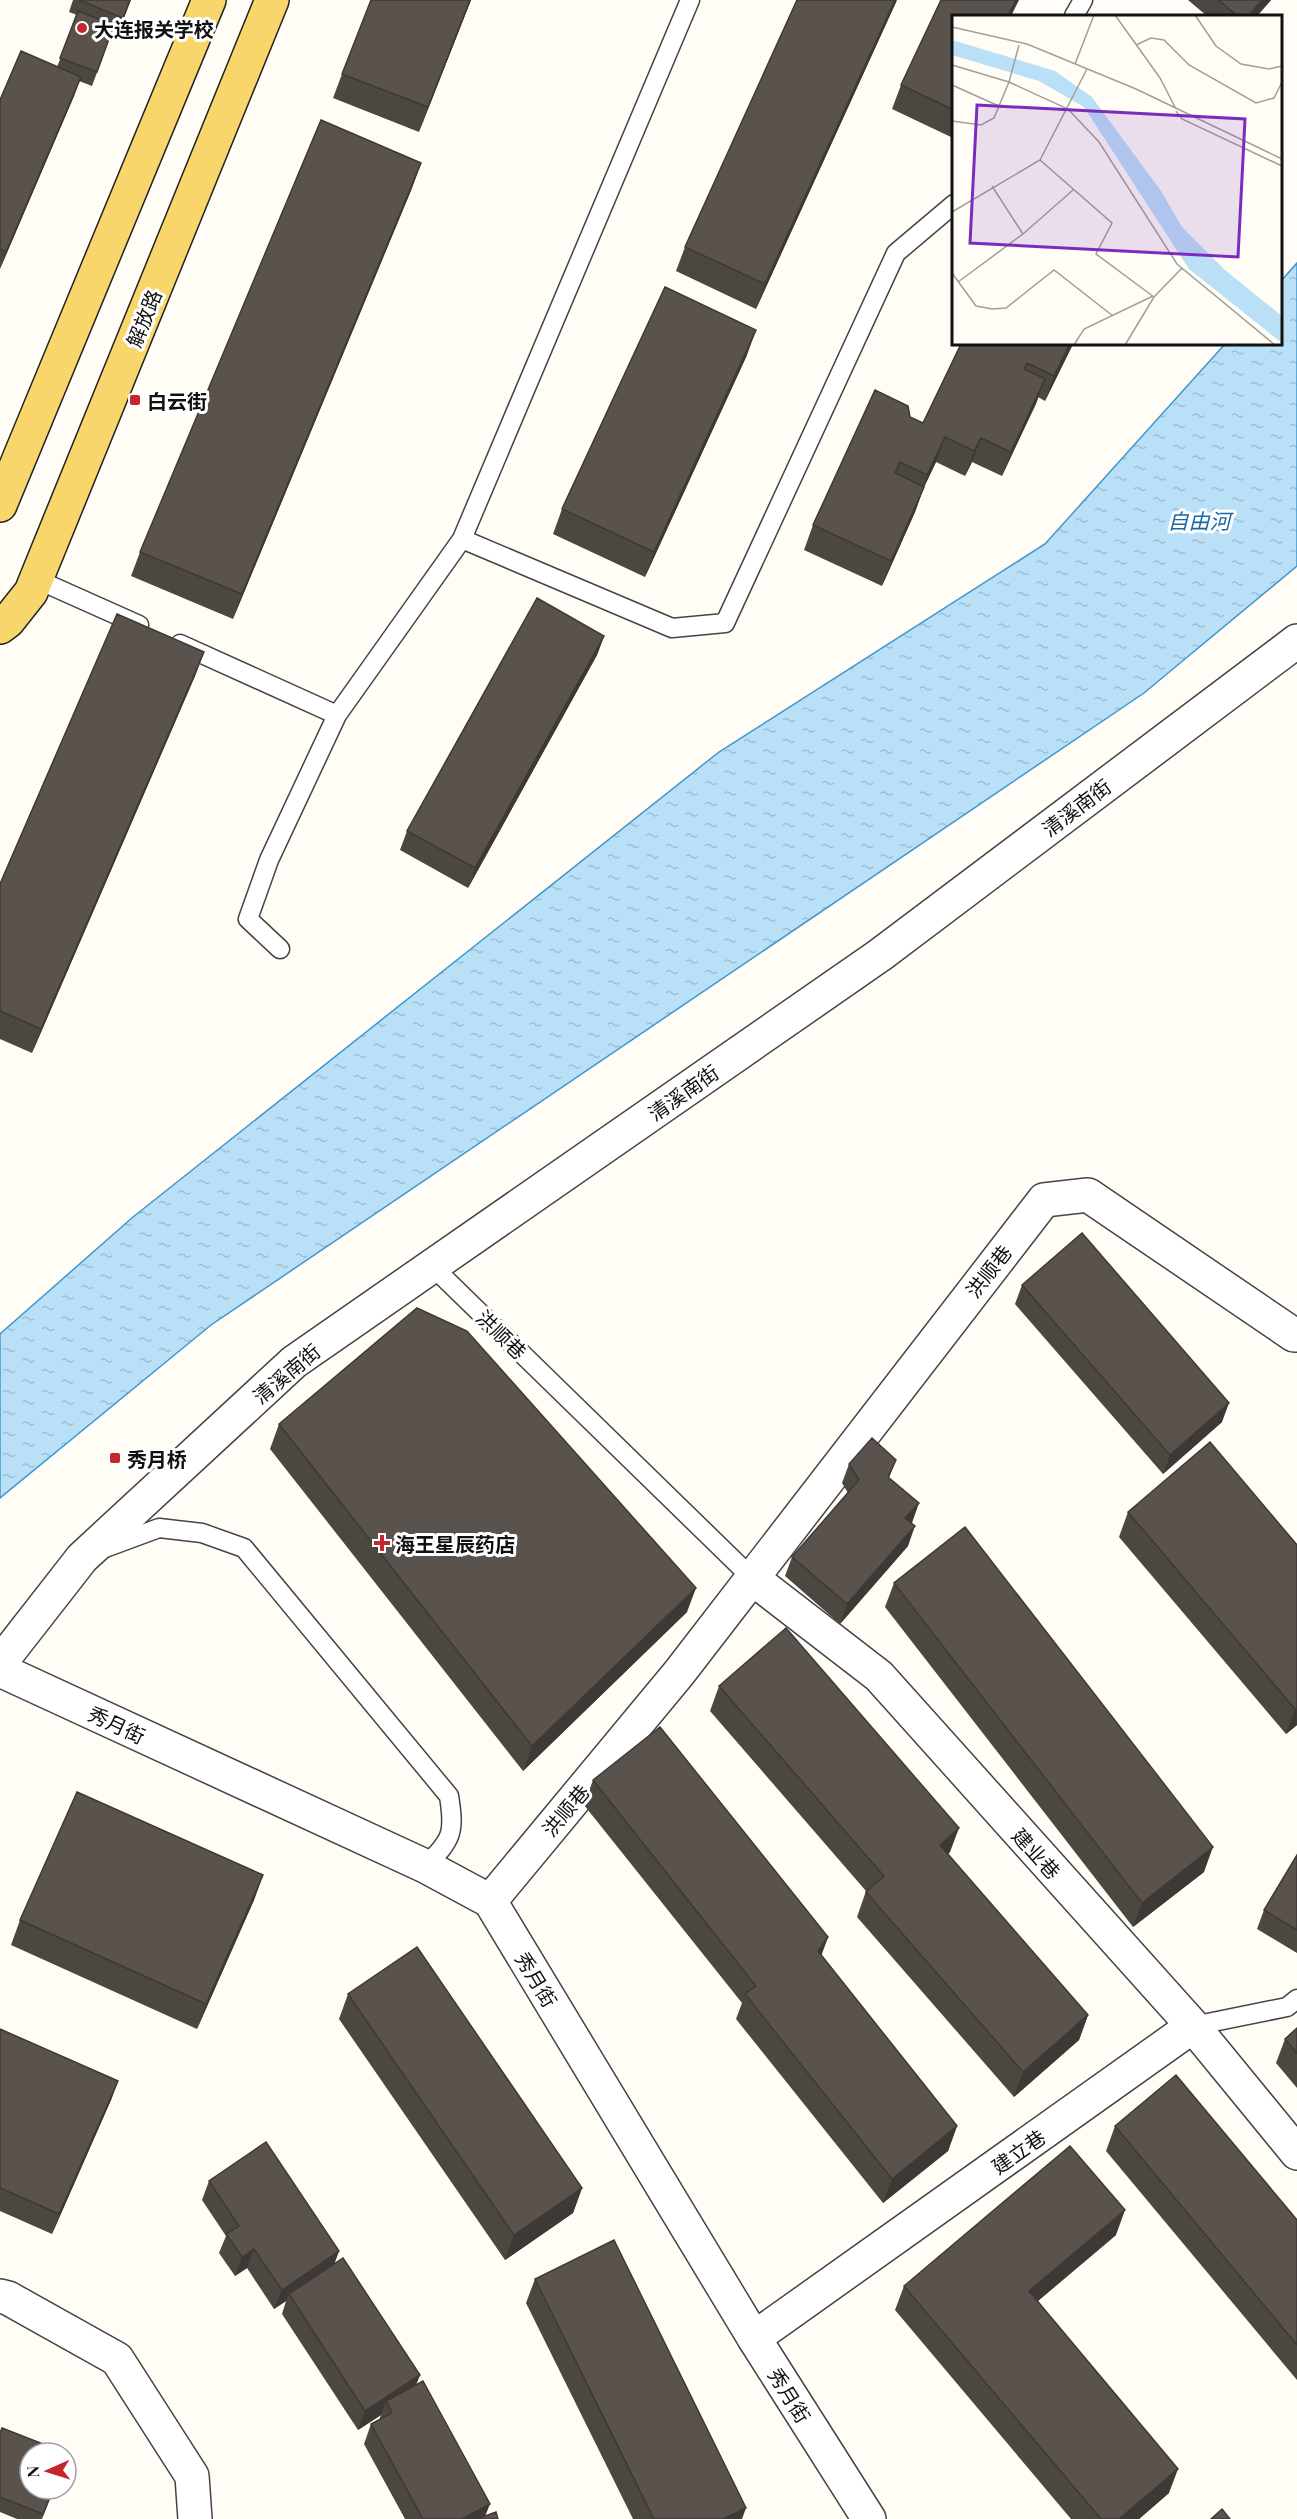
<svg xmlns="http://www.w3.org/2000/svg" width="1297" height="2519" viewBox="0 0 1297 2519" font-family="'Playfair Display','Noto Sans SC',serif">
<defs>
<pattern id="water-ripples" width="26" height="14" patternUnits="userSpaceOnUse" patternTransform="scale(1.5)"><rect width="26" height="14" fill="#b9e0f7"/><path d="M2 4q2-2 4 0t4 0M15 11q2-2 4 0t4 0" fill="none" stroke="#9ebfd3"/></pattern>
</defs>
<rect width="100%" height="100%" fill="#fffdf5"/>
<path fill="url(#water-ripples)" stroke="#3f96cf" stroke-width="1.5" d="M1297 263V566L1144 693 211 1325 0 1498V1334L133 1217 719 752 1045 544 1225 344H1280L1281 281Z"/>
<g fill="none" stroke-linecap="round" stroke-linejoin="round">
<defs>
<path id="service" d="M1074 16 1083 0
M462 539 672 628 725 623 896 253 954 204
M36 579 139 625
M180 644 337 715
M280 949 248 919 269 860 337 715 462 539 690 0
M432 1266 752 1578
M105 1548 159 1528 202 1533 244 1548 449 1796C455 1833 452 1840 425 1866
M1193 2026 1287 2007 1297 1999"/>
<path id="minor" d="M752 1578 879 1676 1193 2026 1297 2153
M0 1663 82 1558 294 1362 880 955 1297 641
M490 1901 679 1673 1044 1200 1088 1195 1294 1335H1297
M0 2296 8 2298 117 2359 192 2476 195 2519
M754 2338 1193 2026"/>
<path id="tertiary" d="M0 1670 425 1866 490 1901 754 2338 869 2519"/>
<path id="primary" d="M0 505 209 0
M0 627 8 621 31 592 272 0"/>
</defs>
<use href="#service" stroke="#444" stroke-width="21"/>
<use href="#minor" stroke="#444" stroke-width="36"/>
<use href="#tertiary" stroke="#444" stroke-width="36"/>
<use href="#primary" stroke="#222" stroke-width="36"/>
<use href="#service" stroke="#fff" stroke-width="18"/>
<use href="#minor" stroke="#fff" stroke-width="33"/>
<use href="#tertiary" stroke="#fff" stroke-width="33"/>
<use href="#primary" stroke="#f9d66b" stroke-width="33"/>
</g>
<path fill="#4d4742" d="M73 0H131L119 31 113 29 92 86 79 81 74 96 0 269V100L57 67 77 15 69 12Z
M471 0 419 132 333 98 342 74Z
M897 0 756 309 676 271 685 247Z
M1188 0H1271L1257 16H1207Z
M954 16V137L953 138 892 109 901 85Z
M421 163 412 188 233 619 131 576 140 552Z
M961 344H1073L1045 401 1038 397 1002 476 972 462 965 476 936 462 924 487 915 512 882 586 804 550 813 525 910 417 923 423Z
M747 355 645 577 553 534 562 509Z
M604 636 597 655 468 888 400 850 407 831Z
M204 652 195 676 32 1053 0 1039V884Z
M1022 1285 1222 1422 1163 1474 1015 1304Z
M279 1424 687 1612 523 1771 270 1449Z
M896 1460 889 1478 912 1523 908 1546 840 1624 785 1576 792 1557 848 1493 842 1483 849 1464Z
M1128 1512 1297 1545V1725L1286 1734 1119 1537Z
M894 1583 1204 1872 1133 1927 885 1607Z
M719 1686 950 1852 948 1854 1088 2015 1079 2040 1014 2097 857 1917 866 1891 710 1711Z
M593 1780 828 1937 821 1955 957 2126 948 2151 883 2203 736 2019 742 2003 584 1805Z
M1297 1855V1953L1257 1929 1264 1910Z
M263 1875 254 1900 197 2029 11 1945 20 1920Z
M348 1994 582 2188 573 2213 505 2260 339 2019Z
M1297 2028V2088L1276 2063 1285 2039Z
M0 2029 118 2081 111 2100 52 2234 0 2211Z
M1115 2126 1297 2220V2380L1106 2151Z
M209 2181 339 2251 334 2264 420 2375 416 2385 485 2516 498 2519H405L364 2444 371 2424 379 2420 381 2415 358 2430 282 2314 286 2301 274 2309 247 2268 235 2276 219 2253 226 2236 202 2200Z
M1116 2235 1038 2301 1169 2493 1139 2519H1071L895 2310 904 2286Z
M535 2279 742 2519H633L526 2303Z
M0 2433 54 2489 42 2519H17L0 2512Z"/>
<path fill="#3f3936" d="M470 0H471L419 132 428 107Z
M895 0H897L756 309 765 284Z
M1016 0H1019L1011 16H1008Z
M1262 0H1271L1257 16H1248Z
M81 77 74 96 0 269 6 252Z
M421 163 412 188 233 619 242 594Z
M756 330 747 355 645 577 654 552Z
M1070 344H1073L1045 401 1054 376Z
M1045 379 1036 404 1002 476 1011 452Z
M945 437 936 462 918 500 927 475Z
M981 438 972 462 965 476 974 451Z
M924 487 915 512 882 586 891 561Z
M604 636 597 655 468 888 475 868Z
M204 652 195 676 32 1053 41 1029Z
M1229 1403 1222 1422 1163 1474 1170 1455Z
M919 1503 912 1523 898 1538 905 1518Z
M915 1526 908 1546 840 1624 847 1604Z
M696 1588 687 1612 523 1771 532 1746Z
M1297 1708V1725L1286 1734 1295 1709Z
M959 1828 950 1852 931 1870 940 1845Z
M1213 1847 1204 1872 1133 1927 1142 1903Z
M263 1875 254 1900 197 2029 206 2004Z
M828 1937 819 1962 818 1951Z
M1088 2015 1079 2040 1014 2097 1023 2072Z
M118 2081 111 2100 52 2234 59 2214Z
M957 2126 948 2151 883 2203 892 2179Z
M582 2188 573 2213 505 2260 514 2235Z
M1125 2210 1116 2235 1020 2316 1029 2291Z
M254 2249 247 2268 235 2276 242 2257Z
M339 2251 332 2270 289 2294 286 2301 274 2309 282 2290Z
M420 2375 412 2394 386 2401 381 2415 358 2430 365 2411Z
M1178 2469 1169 2493 1139 2519H1119Z
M490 2504 484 2519H462Z
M746 2508 742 2519H723Z"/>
<path fill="#5a524d" stroke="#3f3936" stroke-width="1.5" d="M79 0H130L123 18Z
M371 0H470L428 107 342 74Z
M797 0H895L765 284 685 247Z
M941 0H1016L1008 16H954V110L901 85Z
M1218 0H1262L1248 16H1238Z
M78 11 114 25 97 72 60 58Z
M21 51 81 77 6 252 0 249V100Z
M321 120 421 163 242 594 140 552Z
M665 287 756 330 654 552 562 509Z
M961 344H1070L1054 376 1027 363 1024 369 1045 379 1011 452 981 438 974 451 945 437 927 475 900 462 895 473 924 487 891 561 813 525 875 390 908 406 910 417 923 423Z
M537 598 604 636 475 868 407 831Z
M117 614 204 652 41 1029 0 1011V884Z
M1082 1233 1229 1403 1170 1455 1022 1285Z
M417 1308 467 1331 696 1588 532 1746 279 1424Z
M872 1438 896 1460 888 1477 919 1503 905 1518 915 1526 847 1604 792 1557 859 1480 849 1464Z
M1210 1442 1297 1545V1708L1295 1709 1128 1512Z
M965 1527 1213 1847 1142 1903 894 1583Z
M786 1628 959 1828 940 1845 1088 2015 1023 2072 866 1892 884 1876 719 1686Z
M660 1727 828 1937 818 1951 957 2126 892 2179 745 1994 756 1986 593 1780Z
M77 1792 263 1875 206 2004 20 1920Z
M1297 1855V1930L1264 1910Z
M417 1947 582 2188 514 2235 348 1994Z
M1297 2028V2053L1285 2039Z
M0 2029 118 2081 59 2214 0 2188Z
M1176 2075 1297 2220V2345L1115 2126Z
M266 2142 339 2251 282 2290 254 2249 242 2257 226 2234 239 2226 209 2181Z
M1070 2146 1125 2210 1029 2291 1178 2469 1119 2519H1101L904 2286Z
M614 2240 746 2508 723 2519H654L535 2279Z
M343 2258 420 2375 365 2411 289 2294Z
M423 2381 490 2504 462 2519H423L371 2424 392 2413 386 2401Z
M2 2428 66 2453H30V2489H53L43 2514 0 2497V2433Z
M1222 2509 1230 2519H1211Z
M496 2512 498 2519H477Z"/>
<g fill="#c4262e" stroke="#fff" stroke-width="2">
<circle cx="82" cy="28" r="6"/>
<rect x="129" y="394" width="12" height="12" rx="3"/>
<rect x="109" y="1452" width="12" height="12" rx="3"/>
<path d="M379 1534h6v6h6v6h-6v6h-6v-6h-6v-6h6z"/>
</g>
<g text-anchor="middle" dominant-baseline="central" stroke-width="6" stroke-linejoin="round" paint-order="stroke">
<g font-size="20" font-weight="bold" fill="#111" stroke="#fff" text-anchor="start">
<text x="94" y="28">大连报关学校</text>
<text x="147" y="400">白云街</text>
<text x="127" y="1458">秀月桥</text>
<text x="395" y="1543">海王星辰药店</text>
</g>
<g font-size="20" fill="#111" stroke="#fff">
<text transform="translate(143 318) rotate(-68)">解放路</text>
<text transform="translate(1076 807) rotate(-37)">清溪南街</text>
<text transform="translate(683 1092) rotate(-35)">清溪南街</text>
<text transform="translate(988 1271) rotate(-52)">洪顺巷</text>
<text transform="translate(502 1334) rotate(44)">洪顺巷</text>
<text transform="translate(286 1373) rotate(-40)">清溪南街</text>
<text transform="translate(117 1724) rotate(25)">秀月街</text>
<text transform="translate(565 1810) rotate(-50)">洪顺巷</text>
<text transform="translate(1037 1853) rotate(48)">建业巷</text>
<text transform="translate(537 1979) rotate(59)">秀月街</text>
<text transform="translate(1018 2151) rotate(-35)">建立巷</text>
<text transform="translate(790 2395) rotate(58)">秀月街</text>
</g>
<g font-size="21" font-style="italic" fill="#1768a6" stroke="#fff">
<text x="1199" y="520">自由河</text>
</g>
</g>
<g transform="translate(952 15)">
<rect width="330" height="330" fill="#fffdf5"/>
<path d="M0 25 103 56 140 82 209 176 230 212 273 255 330 301V328L237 254 132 92 87 66 0 40Z" fill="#b9e0f7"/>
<path fill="none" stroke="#a09f9a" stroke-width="1.5" d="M163 0 208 63 224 94M243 0 264 31 289 49 317 54 330 51M0 12 75 29 184 74 330 144M184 30 199 23 212 25 237 50 304 88 322 83 330 67M123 49 142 0M0 50 57 67 116 94 147 127 225 249 323 330M0 70 49 92M224 96 230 104 330 151M0 106 29 110 42 103 57 67 67 30M88 145 160 208 144 239 202 282M40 171 71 219M0 197 88 145 135 54M0 258 24 291 40 294 54 293 102 255 161 301M6 267 71 219 121 175M122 330 132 314 201 281M173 330 202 282 230 253"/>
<path fill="#7b2cbf" fill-opacity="0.15" stroke="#7b2cbf" stroke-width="3" d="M25 90 293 104 286 242 18 228Z"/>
<rect width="330" height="330" fill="none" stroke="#111" stroke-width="3"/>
</g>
<g transform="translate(48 2471) rotate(267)"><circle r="28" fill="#ffffff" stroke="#a0a0a0" stroke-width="1.5"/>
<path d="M0-4.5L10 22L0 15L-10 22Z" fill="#c4262e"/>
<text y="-9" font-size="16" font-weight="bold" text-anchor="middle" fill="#111111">N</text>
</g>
</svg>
